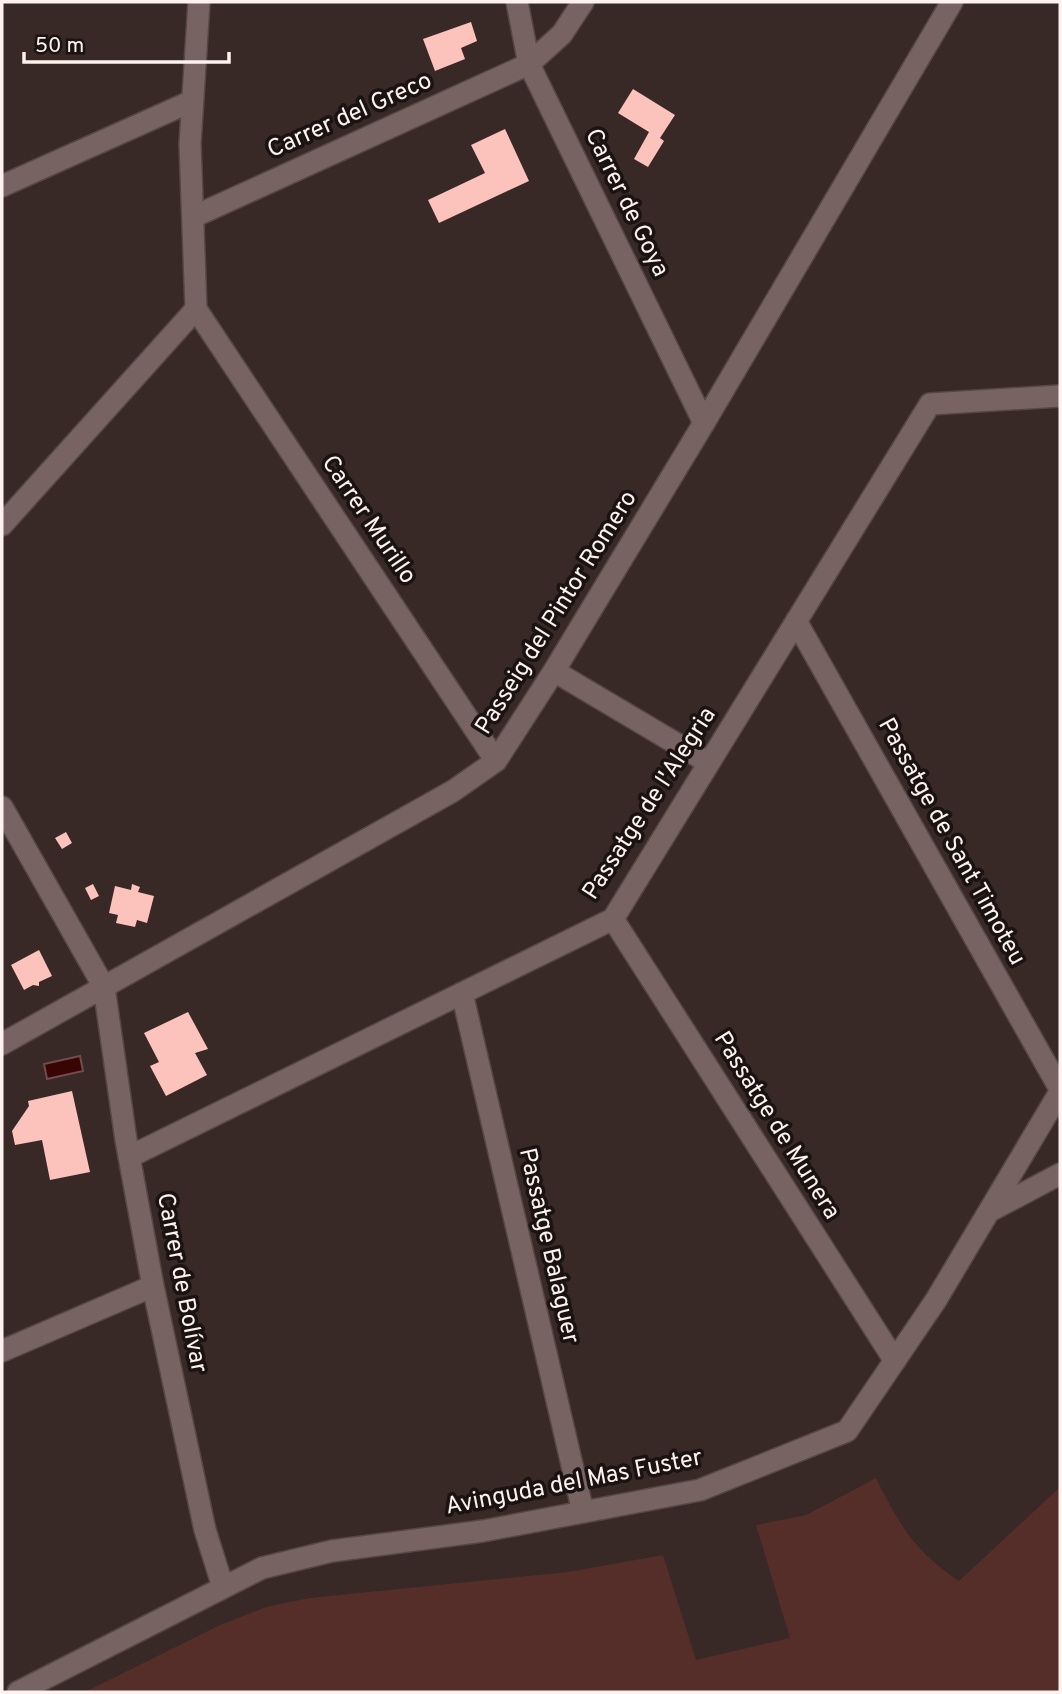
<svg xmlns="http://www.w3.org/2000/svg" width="1062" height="1694" viewBox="0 0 1062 1694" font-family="Overpass,sans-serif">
<rect width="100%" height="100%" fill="#382826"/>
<path fill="#552d29" d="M876 1478C899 1524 915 1552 959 1581L1060 1487V1692H85L220 1625 266 1607 309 1598 568 1572 663 1555 696 1660 790 1638 756 1525 806 1515Z"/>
<path fill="#390404" stroke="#744b4b" stroke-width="2" d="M80 1056 83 1071 47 1079 44 1064Z"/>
<path fill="#fcc3bc" d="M471 22 477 41 461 48 465 59 435 71 423 39Z
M633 89 675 115 660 138 664 141 648 167 634 159 649 132 618 113Z
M505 129 529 181 439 223 428 200 485 173 471 145Z
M66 832 72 843 62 849 55 838Z
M93 884 99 896 91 900 85 888Z
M132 884 140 887 138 892 154 896 147 923 137 920 135 927 116 923 118 915 109 913 115 886 131 890Z
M39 950 52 976 39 982V986L33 985 24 990 11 965Z
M188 1012 208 1049 195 1053 207 1075 166 1096 150 1066 159 1062 144 1033Z
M72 1091 90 1172 50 1180 42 1140 15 1145 12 1131 29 1106 28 1101Z"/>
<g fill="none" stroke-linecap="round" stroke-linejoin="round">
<defs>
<path id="minor" d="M517 2 529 64 704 423
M2 186 192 101
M193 217 529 64 562 34 583 2
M196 309 496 761
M196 309 190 144 199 2
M2 525 196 309
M796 621 1060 1089
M554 671 709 763
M2 807 104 987 126 1140 153 1286 205 1530 223 1587
M613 919 895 1361
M462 993 583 1512
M2 1044 453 791 496 761 554 671 704 423 952 2
M129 1157 613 919 930 404 1060 396
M990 1211 1060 1174
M2 1351 153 1286
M18 1692 262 1568 332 1551 483 1531 700 1490 847 1431 936 1300 1060 1092"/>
</defs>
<use href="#minor" stroke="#544745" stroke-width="24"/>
<use href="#minor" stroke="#776462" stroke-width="21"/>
</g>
<g text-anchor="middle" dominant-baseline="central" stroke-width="7" stroke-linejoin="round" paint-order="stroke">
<g font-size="24" fill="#fdf2f0" stroke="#1a1312">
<text transform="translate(350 116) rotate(-24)">Carrer del Greco</text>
<text transform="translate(626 203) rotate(64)">Carrer de Goya</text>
<text transform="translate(368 520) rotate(56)">Carrer Murillo</text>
<text transform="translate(557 613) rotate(-58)">Passeig del Pintor Romero</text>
<text transform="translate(650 804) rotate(-57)">Passatge de l'Alegria</text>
<text transform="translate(951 842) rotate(61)">Passatge de Sant Timoteu</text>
<text transform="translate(776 1126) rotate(58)">Passatge de Munera</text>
<text transform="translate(548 1246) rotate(77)">Passatge Balaguer</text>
<text transform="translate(181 1283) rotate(79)">Carrer de Bolívar</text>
<text transform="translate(574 1483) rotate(-11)">Avinguda del Mas Fuster</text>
</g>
</g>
<rect width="1062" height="1694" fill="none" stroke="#fdf2f0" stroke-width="7"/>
<path d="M24 52v10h205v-10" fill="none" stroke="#fdf2f0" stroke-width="3.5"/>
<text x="35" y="52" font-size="21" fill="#fdf2f0" stroke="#1a1312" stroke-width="5" paint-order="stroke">50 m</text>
</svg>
